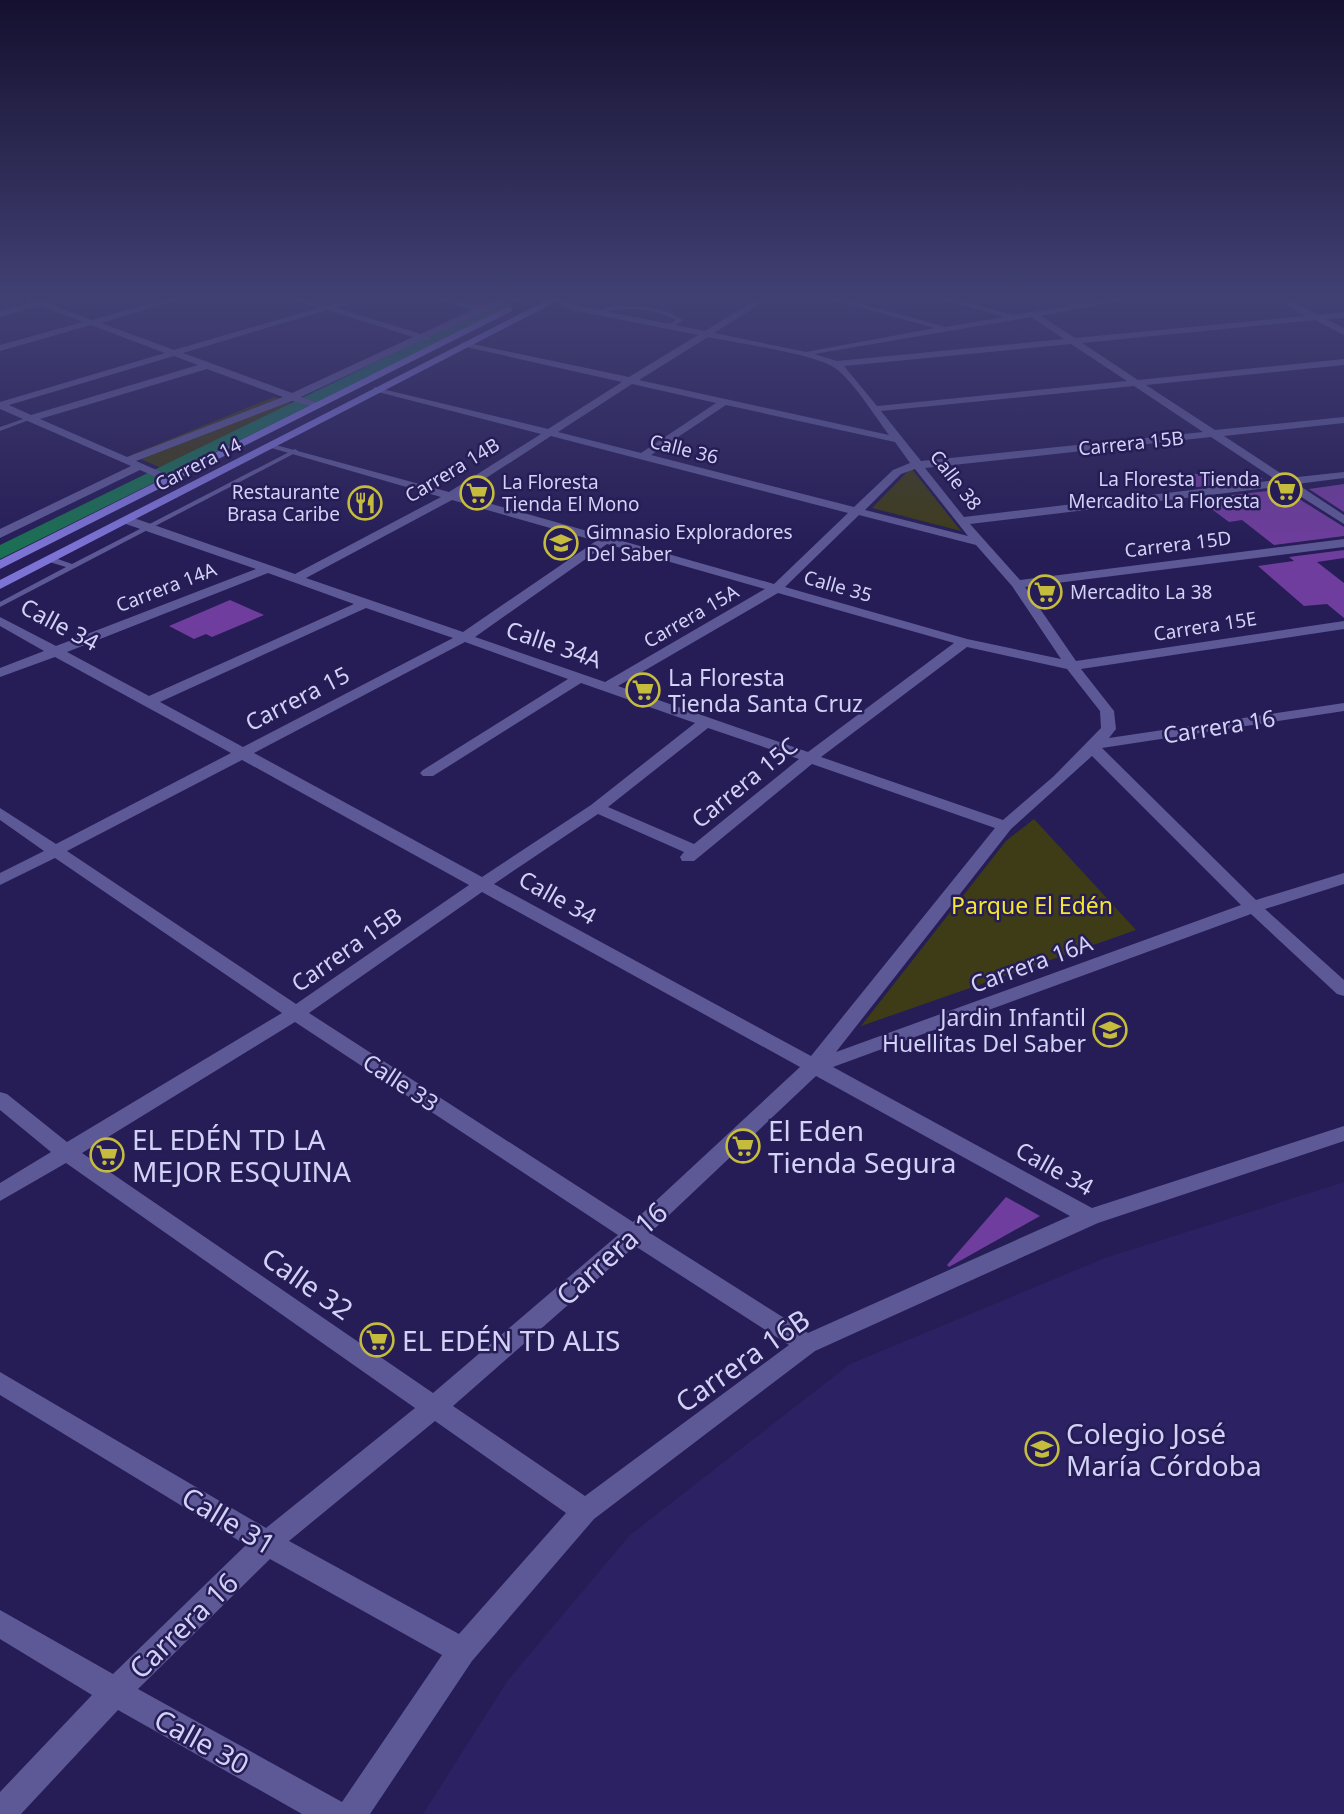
<svg xmlns="http://www.w3.org/2000/svg" width="1344" height="1814" viewBox="0 0 1344 1814" font-family="'Noto Sans',sans-serif">
<rect width="100%" height="100%" fill="#261d56"/>
<path fill="#2c2162" d="M1344 1182V1814H423L508 1680 630 1535 850 1364 1105 1258Z"/>
<path fill="#3e3c17" d="M274 397 301 407 171 472 131 455Z
M911 468 961 531 872 508Z
M1034 819 1136 930 861 1026 1006 841Z"/>
<g fill="none" stroke-linecap="round" stroke-linejoin="round">
<path fill="#1b7053" fill-rule="evenodd" d="M509 297H528L0 559V545Z"/>
</g>
<path fill="#6f3d9d" d="M1187 474H1256L1263 479 1196 487Z
M1344 484V512L1309 489Z
M1277 490 1288 492 1344 527V536L1274 545 1242 520 1229 522 1209 507 1204 498Z
M1344 550V558L1317 562 1344 583V618L1327 604 1304 606 1258 566 1294 561 1289 557Z
M230 600 264 615 212 637 206 634 194 639 169 626Z
M1006 1197 1040 1216 949 1267 947 1265Z"/>
<g fill="none" stroke-linecap="round" stroke-linejoin="round">
<path fill="#5d5996" fill-rule="evenodd" d="M615 306C638 305 663 307 683 320L669 329 667 326 676 320C652 307 622 306 596 314L593 312Z
M29 417 34 418 0 431V427Z
M295 449 298 451 297 452 0 607V602L66 567 46 561V557H52L72 564Z"/>
<path fill="#5d5996" fill-rule="evenodd" d="M19 297 41 301 69 297 49 304 92 320 172 297H187L101 323 174 350 318 308 288 297C302 297 316 305 327 305 341 305 353 297 367 297L336 308 421 334 472 310 432 297H447L480 306 499 297H511L486 312 430 336 429 340H422L301 397 320 404V408L292 401 136 461 175 478V482H167L140 470 0 538V529L131 466 0 409V402L165 353 91 325 0 351V345L83 322 40 306 0 317V311L31 303ZM327 310 413 337 292 393 183 353ZM174 356 198 365 31 415 9 405ZM207 369 283 397 127 457 40 419Z
M545 297H557L574 305 705 331 760 297H771L714 333 806 352 935 328 822 297H838L945 327 1005 317 933 297H949L1013 315 1069 306 1040 297H1056L1076 305 1118 297H1140L1041 316 1075 338 1306 316 1272 297H1284L1318 315 1344 312V318L1326 319 1344 328V335L1315 320 1082 343 1138 380 1344 359V365L1146 385 1215 430 1344 417V423L1224 436 1288 478 1344 472V478L1297 484 1344 515V524L1284 486 970 524 1020 580 1344 539V547L1025 587 1076 661 1344 621V629L1081 669 1114 711 1116 729 1109 738 1344 703V711L1102 748 1256 900 1344 873V884L1265 909 1344 980V996L1337 994 1251 914 833 1067 1092 1208 1344 1126V1141L1098 1223 815 1351 594 1519 472 1661 370 1814H302L118 1710 21 1814H0V1792L92 1695 0 1639V1610L113 1674 246 1545 0 1395V1372L266 1528 415 1408 66 1163 0 1201V1183L51 1152 0 1110V1092L7 1094 67 1142 282 1013 55 858 0 885V873L44 851 0 820V808L56 844 231 753 55 657 0 677V668L44 651 0 626V617L56 646 256 569 123 523V517H131L295 574 441 497 268 447V443L449 492 541 434 374 391V387L548 429 622 382 466 347 461 344 463 342 629 377 698 335 572 310ZM1031 317 1064 339 837 361 814 354ZM708 337C735 343 816 354 835 368 854 382 874 415 889 435L639 380ZM1071 344 1127 381 877 406 844 366ZM632 384 716 403 641 453 558 432ZM1134 386 1203 432 921 461 881 411ZM726 405 895 442 910 463 893 470 854 507 651 455ZM551 436 848 513 774 584 460 495ZM1211 437 1276 480 964 517 925 468ZM915 469 968 536 865 510 901 474ZM452 500 596 541 463 632 306 578ZM859 515 976 545 1012 586 1061 659 967 639 785 587ZM607 544 765 589 605 682 475 637ZM268 573 354 604 149 696 67 652ZM778 593 954 643 808 752 618 686ZM366 608 453 638 243 747 160 702ZM465 642 568 679 423 770 420 773 423 776H433L581 683 695 723 591 805 482 877 254 753ZM967 647 1067 669 1100 711 1101 728 1054 776 1003 820 821 757ZM708 728 799 759 694 844 608 807ZM1092 756 1241 905 836 1052 1011 829ZM242 760 469 885 296 1004 67 851ZM812 764 995 828 811 1056 494 884 598 814 684 852 680 857 682 861H694ZM482 892 800 1067 633 1222 309 1013ZM295 1022 618 1235 433 1393 82 1153ZM816 1076 1070 1216 808 1333 650 1233ZM635 1246 789 1345 585 1496 453 1406ZM435 1421 566 1513 459 1634 289 1541ZM270 1559 442 1655 342 1802 138 1689Z"/>
<path fill="#7c73d5" fill-rule="evenodd" d="M553 297H565L0 589V580Z
M509 306 513 309 512 311 0 569V560Z"/>
</g>
<linearGradient id="sky" x2="0" y2="1"><stop stop-color="#15102f"/><stop offset="0.54" stop-color="#414073"/><stop offset="1" stop-color="#414073" stop-opacity="0"/></linearGradient>
<rect width="1344" height="551" fill="url(#sky)"/>
<defs>
<symbol id="supermarket-ring" viewBox="-11 -11 22 22"><circle r="9.5" fill="#261d56" stroke="#c5bc3d" stroke-width="1.5"/><path d="M-6-5.5h2.5l.6 2H6L4.5 2H-2.5L-4.4-4H-6ZM-1.5 3.2a1.3 1.3 0 1 0 .1 0ZM3 3.2a1.3 1.3 0 1 0 .1 0Z" fill="#c5bc3d"/></symbol>
<symbol id="restaurant-ring" viewBox="-11 -11 22 22"><circle r="9.5" fill="#261d56" stroke="#c5bc3d" stroke-width="1.5"/><path d="M-5-6h1v4h1v-4h1v4h1v-4h1v5L-1.5 .5V6h-2V.5L-5-1ZM5-6V6H3V1.5H1.5Q1.5-4 5-6Z" fill="#c5bc3d"/></symbol>
<symbol id="school-ring" viewBox="-11 -11 22 22"><circle r="9.5" fill="#261d56" stroke="#c5bc3d" stroke-width="1.5"/><path d="M0-5L7-2L0 1L-7-2ZM-4 1L0 2.5L4 1V4Q0 6-4 4Z" fill="#c5bc3d"/></symbol>
</defs>
<g fill-rule="evenodd">
<use href="#supermarket-ring" x="1266" y="471" width="38" height="38"/>
<use href="#supermarket-ring" x="458" y="474" width="38" height="38"/>
<use href="#restaurant-ring" x="346" y="484" width="38" height="38"/>
<use href="#school-ring" x="542" y="524" width="38" height="38"/>
<use href="#supermarket-ring" x="1026" y="573" width="38" height="38"/>
<use href="#supermarket-ring" x="624" y="671" width="38" height="38"/>
<use href="#school-ring" x="1091" y="1011" width="38" height="38"/>
<use href="#supermarket-ring" x="724" y="1127" width="38" height="38"/>
<use href="#supermarket-ring" x="88" y="1136" width="38" height="38"/>
<use href="#supermarket-ring" x="358" y="1321" width="38" height="38"/>
<use href="#school-ring" x="1023" y="1430" width="38" height="38"/>
</g>
<g text-anchor="middle" dominant-baseline="central" stroke-width="5" stroke-linejoin="round" paint-order="stroke">
<g font-size="19" fill="#d2d2f6" stroke="#261d56">
<text transform="translate(1131 443) rotate(-6)">Carrera 15B</text>
<text transform="translate(684 449) rotate(14)">Calle 36</text>
<text transform="translate(198 464) rotate(-27)">Carrera 14</text>
<text transform="translate(452 470) rotate(-31)">Carrera 14B</text>
<text transform="translate(956 480) rotate(52)">Calle 38</text>
<text transform="translate(1178 544) rotate(-7)">Carrera 15D</text>
<text transform="translate(838 586) rotate(16)">Calle 35</text>
<text transform="translate(166 587) rotate(-21)">Carrera 14A</text>
<text transform="translate(691 616) rotate(-30)">Carrera 15A</text>
<text transform="translate(1205 626) rotate(-9)">Carrera 15E</text>
</g>
<g font-size="19" fill="#d2d2f6" stroke="#261d56" text-anchor="start">
<text x="1260" y="479" text-anchor="end">La Floresta Tienda<tspan x="1260" dy="22">Mercadito La Floresta</tspan></text>
<text x="502" y="482">La Floresta<tspan x="502" dy="22">Tienda El Mono</tspan></text>
<text x="340" y="492" text-anchor="end">Restaurante<tspan x="340" dy="22">Brasa Caribe</tspan></text>
<text x="586" y="532">Gimnasio Exploradores<tspan x="586" dy="22">Del Saber</tspan></text>
<text x="1070" y="592">Mercadito La 38</text>
</g>
<g font-size="23" fill="#d2d2f6" stroke="#261d56">
<text transform="translate(60 624) rotate(28)">Calle 34</text>
<text transform="translate(554 644) rotate(19)">Calle 34A</text>
<text transform="translate(297 698) rotate(-27)">Carrera 15</text>
<text transform="translate(1219 726) rotate(-9)">Carrera 16</text>
<text transform="translate(744 782) rotate(-39)">Carrera 15C</text>
<text transform="translate(558 897) rotate(29)">Calle 34</text>
<text transform="translate(346 949) rotate(-35)">Carrera 15B</text>
<text transform="translate(1031 963) rotate(-20)">Carrera 16A</text>
<text transform="translate(401 1082) rotate(33)">Calle 33</text>
<text transform="translate(1055 1168) rotate(29)">Calle 34</text>
</g>
<g font-size="23" fill="#d2d2f6" stroke="#261d56" text-anchor="start">
<text x="668" y="677">La Floresta<tspan x="668" dy="26">Tienda Santa Cruz</tspan></text>
<text x="1086" y="1017" text-anchor="end">Jardin Infantil<tspan x="1086" dy="26">Huellitas Del Saber</tspan></text>
</g>
<g font-size="23" fill="#f3e62d" stroke="#261d56">
<text x="1032" y="905">Parque El Edén</text>
</g>
<g font-size="28" fill="#d2d2f6" stroke="#261d56" text-anchor="start">
<text x="768" y="1130">El Eden<tspan x="768" dy="32">Tienda Segura</tspan></text>
<text x="132" y="1139">EL EDÉN TD LA<tspan x="132" dy="32">MEJOR ESQUINA</tspan></text>
<text x="402" y="1340">EL EDÉN TD ALIS</text>
<text x="1066" y="1433">Colegio José<tspan x="1066" dy="32">María Córdoba</tspan></text>
</g>
<g font-size="28" fill="#d2d2f6" stroke="#261d56">
<text transform="translate(611 1253) rotate(-42)">Carrera 16</text>
<text transform="translate(308 1283) rotate(35)">Calle 32</text>
<text transform="translate(742 1360) rotate(-35)">Carrera 16B</text>
<text transform="translate(229 1520) rotate(31)">Calle 31</text>
<text transform="translate(183 1625) rotate(-44)">Carrera 16</text>
<text transform="translate(202 1741) rotate(29)">Calle 30</text>
</g>
</g>
</svg>
